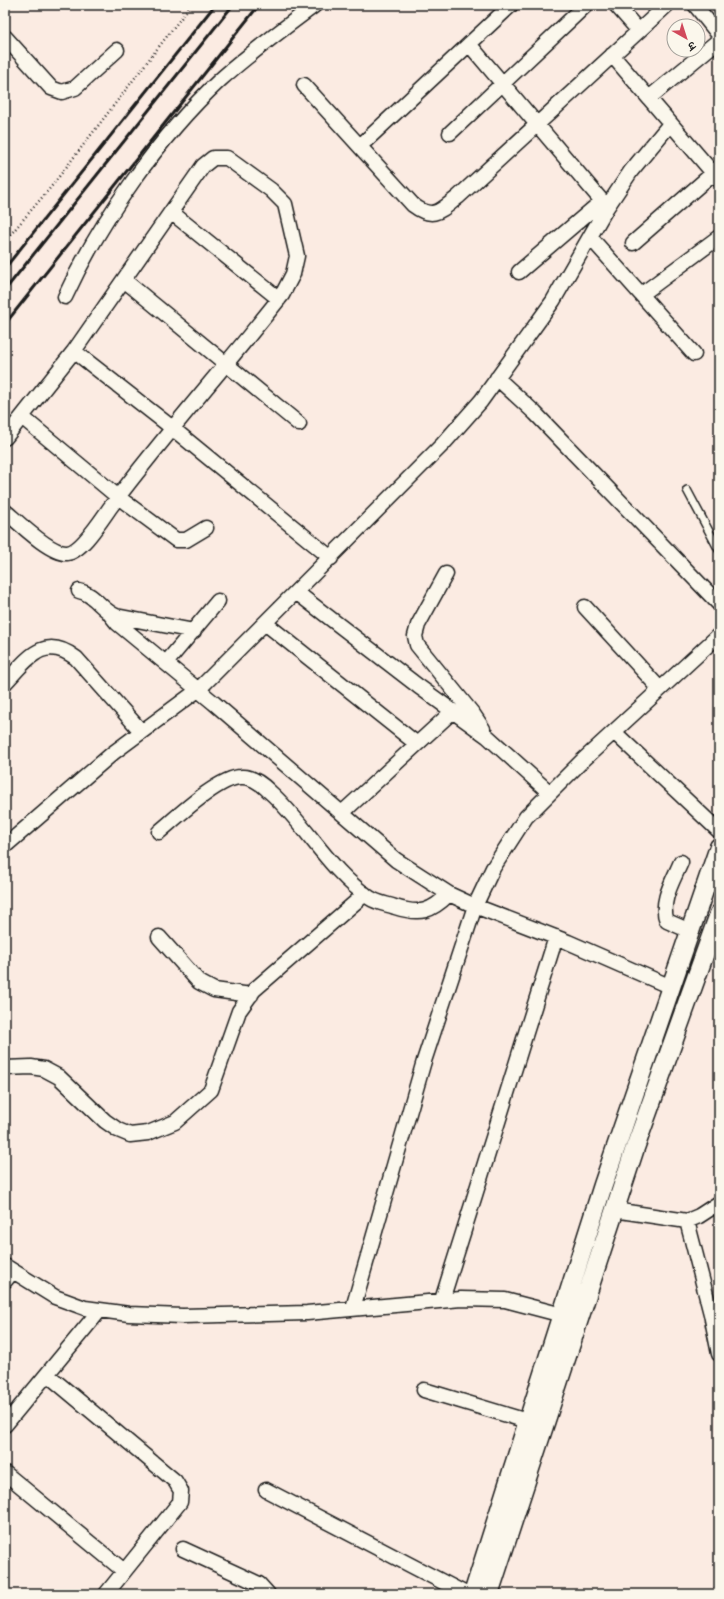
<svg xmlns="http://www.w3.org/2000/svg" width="724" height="1599" viewBox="0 0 724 1599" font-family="Kalam,'Playpen Sans Deva',sans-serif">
<rect width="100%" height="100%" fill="#fbebe2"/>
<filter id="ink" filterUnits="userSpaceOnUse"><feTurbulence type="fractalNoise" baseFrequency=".025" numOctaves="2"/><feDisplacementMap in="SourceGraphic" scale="8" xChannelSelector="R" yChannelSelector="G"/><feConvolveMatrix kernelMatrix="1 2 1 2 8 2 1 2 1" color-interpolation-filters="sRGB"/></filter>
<g filter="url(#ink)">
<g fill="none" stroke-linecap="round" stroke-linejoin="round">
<defs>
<path id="service" d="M687 490 719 550"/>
<path id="minor" d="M616 5 639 31
M695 5 719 35
M5 37 51 88 62 92 75 88 117 50
M469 44 607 207
M612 55 719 180
M304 85 413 205C434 221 441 210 458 197L667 5
M649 98 719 40
M450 133 586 5
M360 146 511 5
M171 212 279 299
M590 237 694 354
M633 243 719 168
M519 272 602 201
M124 280 299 424
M642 294 719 237
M65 297C100 221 159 137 220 80 250 53 283 29 315 5
M74 351 166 423 331 558
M497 378 535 413 719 604
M22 417 118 497 176 540H186L206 528
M5 438 74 351 203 166 213 158H227L271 190 285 204 297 256 293 274 282 295C226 366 166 433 112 505 103 517 82 552 67 553 50 554 18 522 5 511
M446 574 418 625 415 636 417 645 473 714 483 729
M79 591C95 594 101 610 116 616L194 631
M296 592 418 686 487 736 550 793
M585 607 660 689
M109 613 117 623 214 703 396 860 449 894 475 906 568 942 671 987
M265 623 417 744
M166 663 218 601
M5 683C27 660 43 633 76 658L141 731
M614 732 719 831
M342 813 453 711
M159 832C177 817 219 777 241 777 252 776 263 785 270 792 306 824 329 871 370 898 377 903 387 904 395 907 420 915 431 912 449 894
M5 846 113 753 198 690 443 444 481 401 553 301 607 207 631 171 670 124
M681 862C674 879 659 902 667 921L690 931
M159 937 199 982 214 990 251 995
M5 1068 31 1067 44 1069 59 1077 105 1121 118 1130 130 1135 148 1133 175 1122 211 1090 239 1011 254 990 365 894
M614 1210 687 1221 699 1216 719 1203
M687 1221 711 1314 719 1354
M5 1266 55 1297 85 1308 129 1314 183 1316 307 1313 461 1299 505 1300 570 1317
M5 1281 13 1271
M442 1300 556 937
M353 1308 424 1061 475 906 493 868 526 817 581 762 719 635
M48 1375 175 1481 181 1491 180 1502 106 1594
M424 1390 527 1421
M5 1425 100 1310
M5 1473 124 1571
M266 1490 466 1594
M183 1549 259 1584 268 1594"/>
<path id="tertiary" d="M473 1594 603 1185 719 847
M489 1594 635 1148 719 914"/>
</defs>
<use href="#service" stroke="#1c1c1c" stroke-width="10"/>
<use href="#minor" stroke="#1c1c1c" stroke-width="17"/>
<use href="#tertiary" stroke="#1c1c1c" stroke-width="21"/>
<path stroke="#1c1c1c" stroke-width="2.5" stroke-dasharray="1 3" stroke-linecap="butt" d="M5 241 51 187 191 5"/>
<use href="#service" stroke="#fbf7ec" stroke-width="7"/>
<use href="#minor" stroke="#fbf7ec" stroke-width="14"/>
<use href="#tertiary" stroke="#fbf7ec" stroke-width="18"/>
<path stroke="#1c1c1c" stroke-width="3" d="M5 268 215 5
M5 290 233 5
M5 324 259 5"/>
</g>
</g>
<rect width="724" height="1599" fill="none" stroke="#fbf7ec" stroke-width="20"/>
<rect x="10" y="10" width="704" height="1579" fill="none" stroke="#1c1c1c" stroke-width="1.5" filter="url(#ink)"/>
<g transform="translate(686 38) rotate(141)"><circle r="19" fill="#fbf7ec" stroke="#a29f99"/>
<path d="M0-3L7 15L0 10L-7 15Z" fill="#d1495b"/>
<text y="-6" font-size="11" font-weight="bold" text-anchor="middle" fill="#1c1c1c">उ</text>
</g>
</svg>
